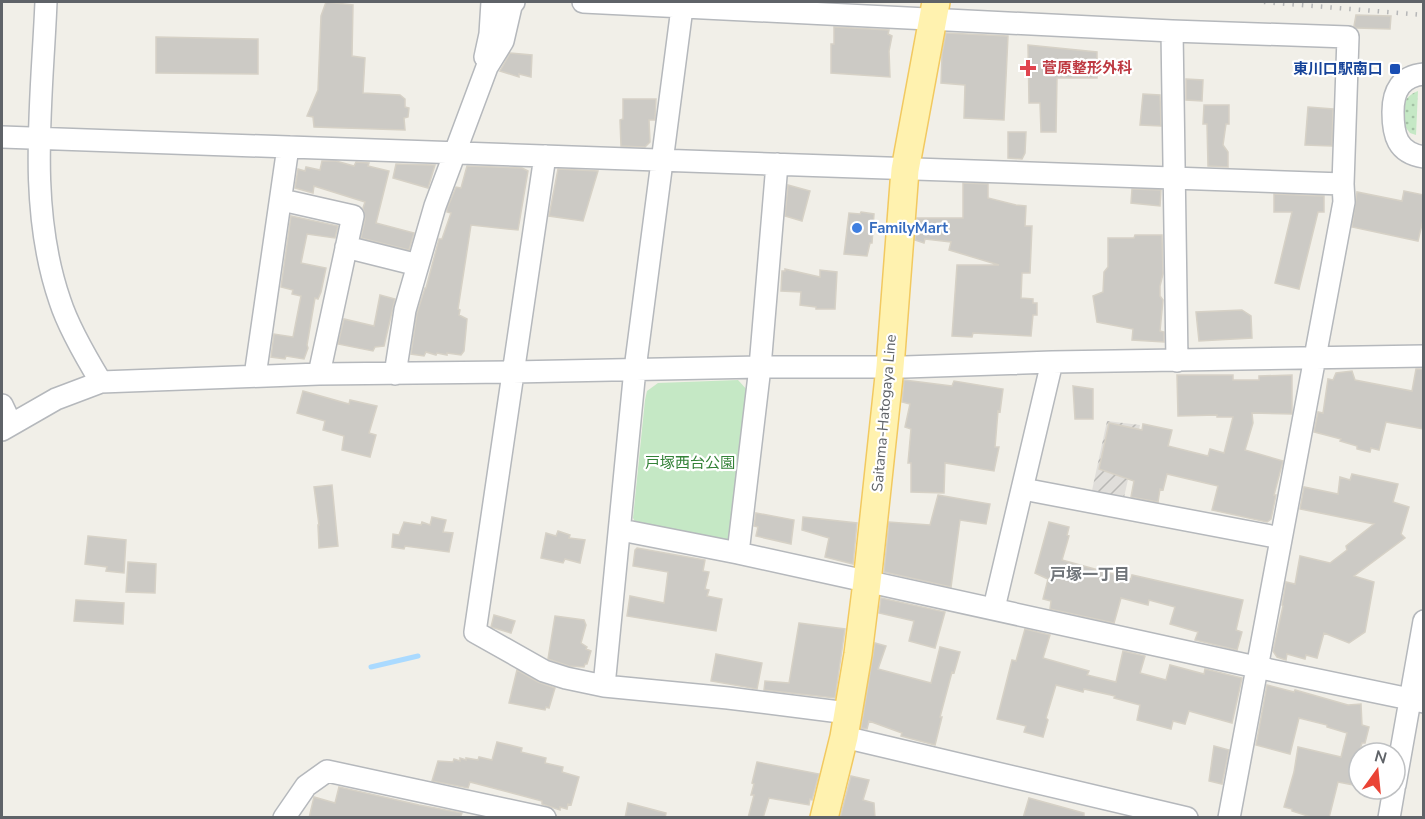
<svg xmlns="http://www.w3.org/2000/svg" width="1425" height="819" viewBox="0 0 1425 819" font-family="'Nunito Sans','Noto Sans JP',sans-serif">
<defs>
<pattern id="industrial-furrows" width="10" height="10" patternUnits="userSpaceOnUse" patternTransform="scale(1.5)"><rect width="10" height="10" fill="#e0deda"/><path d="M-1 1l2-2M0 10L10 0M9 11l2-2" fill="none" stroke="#b9b8b5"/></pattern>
<pattern id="grass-dots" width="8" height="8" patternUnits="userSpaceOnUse" patternTransform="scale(1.5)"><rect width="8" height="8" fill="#c5e8c5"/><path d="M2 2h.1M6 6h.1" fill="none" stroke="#a3c0a4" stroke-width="1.8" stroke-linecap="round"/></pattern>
</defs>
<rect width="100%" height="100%" fill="#f1efe8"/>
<path fill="url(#industrial-furrows)" d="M1107 421 1140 425 1123 502 1091 495Z"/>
<path fill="url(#grass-dots)" d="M1418 91 1416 135 1410 133 1403 124C1403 108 1402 97 1418 91Z"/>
<path fill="#c5e8c5" d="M738 380 748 391 734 537 723 544 637 525 633 518 645 400 647 391 658 383Z"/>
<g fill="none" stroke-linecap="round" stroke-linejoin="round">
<path stroke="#aadaff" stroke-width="5" d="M371 667 418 656"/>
</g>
<path fill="#cccac5" stroke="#d6d1c6" stroke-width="1.5" d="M326 2 353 5 352 56 365 58 363 93 400 95 405 99V107L409 108 408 117 404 118 405 130 314 127 313 117 307 116 318 90 321 16Z
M1356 15 1391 16 1390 29 1356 28 1354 26Z
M834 27 889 30 888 34 892 36 889 51 890 77 831 73V44H834Z
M946 33 1008 36 1004 120 964 118 965 85 941 83 942 54Z
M156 37 258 39V74L156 73Z
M1028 45 1097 52V78H1057L1056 132H1041L1040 103H1029Z
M510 53 532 55 531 77 519 74V77L500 71Z
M1186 79 1203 80 1202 101 1186 100Z
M1143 94 1160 95 1161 126 1140 125Z
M623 99H656L655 120H649L650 142 645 147 621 146 620 120 623 119Z
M1204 105H1229V124H1226L1223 145 1228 152V167L1208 166 1207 124H1203Z
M1308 107 1333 109 1332 146 1305 145Z
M1008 132H1026L1025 153 1022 159 1008 158Z
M322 161H336L354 166 356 162 369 163 368 166 389 171 376 223 414 233 409 250 361 238 365 219 363 208 365 202 314 186 313 193 295 188 298 169 305 171 306 167 320 170Z
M396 164 435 165 428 188 393 178Z
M467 166 522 168 528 171 518 230 471 225 458 309 460 310 459 315 467 319 464 351 461 355 447 353V355L437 353 436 355 426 352 424 356 411 354 417 313 425 288H426L439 239H442L451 213 447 212V209L456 187 461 188Z
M558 169 598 171 583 221 549 216Z
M963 183 988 184V198L1016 205 1026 206 1025 226H1032L1030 273H1022L1021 298 1033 299V303H1037V315H1033L1031 336 973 333 972 337 952 336 957 265H999L949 250 951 242 925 239 924 243 915 240 917 218H963Z
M788 185 810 191 802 221 785 216Z
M1132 189 1161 190 1160 206 1131 203Z
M1404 191 1424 195V216L1418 241 1352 227 1357 192 1402 201Z
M1274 194 1324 196V212H1318L1299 289 1275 283 1292 212H1274Z
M861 212 874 214 872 243H870L867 256 844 254 849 213 860 214Z
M291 216 338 226 335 238 307 234 301 263 326 268 321 292 318 299 315 298 307 345 308 348 304 359 286 356 285 359 271 357 274 334 293 337 301 296 292 294 293 290 281 287Z
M1135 235H1162L1163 274 1160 286V296L1163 300 1160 331 1164 332V342L1132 340 1133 329 1097 322 1093 296 1103 292 1104 272 1108 267V238H1134Z
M785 269 820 277V270L837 272 835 309H816V307L800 305 801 292 781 291 782 271H785Z
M380 295 395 299 384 346 375 347 373 351 338 344 344 319 374 326Z
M1242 310 1251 316 1252 338 1199 341 1196 312Z
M1416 369H1424V429L1386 422 1379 450 1371 448 1370 452 1357 449V446L1340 441 1341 439 1314 432 1318 412 1323 413 1328 379 1333 380 1336 373 1352 371 1355 380 1412 391Z
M1177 375H1233V380H1259V376L1292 375V414L1252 413 1253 423 1245 450 1283 461 1274 495H1276L1271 519 1267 522 1212 510 1218 486 1167 474 1163 490 1160 489 1158 502 1131 497 1134 481 1099 469 1109 423 1142 430 1143 424 1172 430 1168 446 1208 456 1210 449 1224 453 1233 417H1217V415L1178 416Z
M904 380 952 386 954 381 1003 389 1000 412 998 411 995 447H999L994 471 945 463 944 493 911 492V463H908L911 429 905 427 910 404 902 402Z
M1073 386 1093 389V419H1075Z
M303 391 349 404 350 400 377 406 369 433 376 435 370 457 342 450 344 436 323 430 325 421 297 413Z
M1352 474 1398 484 1393 502 1409 507 1401 534 1405 538 1354 576 1374 582 1365 632 1349 643 1324 633 1317 658 1306 655 1305 659 1287 654 1286 660 1277 657 1273 651 1283 606 1282 605 1286 582 1295 584 1300 556 1330 563 1347 550 1346 546 1374 524 1300 509 1304 487 1338 494 1340 477 1350 480Z
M332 485 338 546 319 548 318 525H319L314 487Z
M938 495 990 504 986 524 960 520 951 587 884 572 889 522 930 525Z
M756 513 794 520 791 544 756 536 758 527 754 526Z
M432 517 446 520 443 532 453 533 449 552 405 546 404 549 392 547 393 534 399 535 404 522 421 525 422 522 430 525Z
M803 517 857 523 853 564 825 557 829 538 802 530Z
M1049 522 1069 527 1067 535 1069 536 1062 560 1131 579 1132 575 1243 600 1236 630 1242 632 1237 650 1195 640 1198 632 1170 624 1175 607 1149 600 1148 605 1121 598 1114 623 1050 609 1051 601 1043 599 1048 579 1035 573Z
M558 531 570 535 569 538 585 540 580 563 565 559 563 563 541 558 546 533 556 536Z
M88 536 126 540 124 573 106 571 107 567 85 564Z
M637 548 705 560 703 571 709 572 705 589 709 590 707 596 722 599 716 631 627 616 630 596 664 603 668 572 633 566 635 550Z
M128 562 156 564 155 593 126 592Z
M881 598 945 612 935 648 909 641 914 621 879 613Z
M76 600 124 603 123 624 74 621Z
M494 615 515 621 511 633 491 627Z
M555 616 584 620 586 625 581 643 587 647 586 649 591 651 587 664H585L584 667 569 666 548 659Z
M799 623 845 629 835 698 764 690 765 681 789 683Z
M1025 629 1050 635 1043 658 1089 671 1087 675 1116 682 1123 651 1145 656 1140 673 1166 680 1170 665 1204 674 1205 669 1242 678 1232 723 1189 711 1185 724 1173 721 1171 729 1137 720 1140 705 1114 698 1115 696 1084 689 1083 692 1056 685 1046 718 1048 720 1043 737 1024 732 1026 726 997 719 1012 660 1016 661Z
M875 643 886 646 878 669 931 683 940 647 960 652 954 673 952 672 940 717H942L935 745 901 736 902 733 869 721 867 729 861 728Z
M716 654 762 663 757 689 711 681Z
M517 670 538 682 555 688 549 708 546 707 545 710 509 703Z
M1267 685 1294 692 1295 690 1348 705 1361 704 1362 725 1369 727 1365 743H1362L1359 753 1354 785 1338 782 1329 818H1314L1292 811V809L1284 807 1294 772 1298 747 1341 757 1347 733 1327 727V725L1299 718 1290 754 1256 745Z
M497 742 522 748 521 752 546 758 545 763 563 767 562 772 579 777 571 805 568 804 567 809 560 807V810L542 804V801L470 782 468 788 432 781 438 761 453 762 454 759 460 761V758L466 760V758L478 760 479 757 492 760Z
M1214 746 1229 750 1222 784 1209 781Z
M757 762 819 774 812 800 810 799 809 805 769 798 763 818H748L754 795H751L754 784 752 783Z
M851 776 869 780 863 800 874 803 875 818H840Z
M339 787 419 805 462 813 460 818H309L314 797 335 803Z
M1029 798 1084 813V818H1023Z
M628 803 666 813 665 818H625Z"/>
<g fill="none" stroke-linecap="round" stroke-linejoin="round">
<defs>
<path id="minor" d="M46 2C42 100 27 206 60 301 68 326 87 359 101 382
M583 2 1172 31 1348 37 1343 184 1344 202 1229 818
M1172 31 1177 361
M485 57 490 34 492 2
M1424 74C1401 76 1393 91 1393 112 1393 135 1397 153 1424 157
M2 137 1343 184
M545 156 475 632 544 671 566 678 604 686 728 698 848 713
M282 200 353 216 319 374
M346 247 418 265
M395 374 405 310 435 206 487 67 503 41 512 2H514
M255 376 288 147
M2 405 11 424
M2 430 56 399 101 382 319 374 513 372 760 367H905L1052 362 1424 356
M1023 489 1281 538
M621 530 738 553 1256 667 1424 702
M738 553 760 367 777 164
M994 608 1052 362
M604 686 635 369 682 8
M844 737 1187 818
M1395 785 1424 621
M284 818 306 786 327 771 545 818
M1389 818 1394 789"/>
<path id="major" d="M824 818 844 737 858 654 867 582 890 367 905 170 936 2"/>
</defs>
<use href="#minor" stroke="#b5b8bc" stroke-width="24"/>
<use href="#major" stroke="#f2c960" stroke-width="30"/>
<use href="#minor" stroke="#fff" stroke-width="21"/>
<use href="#major" stroke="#fff2af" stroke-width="27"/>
<path stroke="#b6b7b8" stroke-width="4.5" stroke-dasharray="1.5 8" stroke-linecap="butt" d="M1264 2 1424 15"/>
</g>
<path fill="#e0444e" stroke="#fff" stroke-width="2" d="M1025 59h6v6h6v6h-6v6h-6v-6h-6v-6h6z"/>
<rect fill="#1a4fb4" stroke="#fff" stroke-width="2" x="1389" y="63" width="12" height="12" rx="3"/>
<circle fill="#3f7fe0" stroke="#fff" stroke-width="2" cx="857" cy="228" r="6"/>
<g text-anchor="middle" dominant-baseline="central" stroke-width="4.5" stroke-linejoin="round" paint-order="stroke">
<g font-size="15" font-weight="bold" fill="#be3a42" stroke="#fff" text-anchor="start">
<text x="1042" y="68">菅原整形外科</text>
</g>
<g font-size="15" font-weight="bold" fill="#164399" stroke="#fff" text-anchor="end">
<text x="1383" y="69">東川口駅南口</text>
</g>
<g font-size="15" font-weight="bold" fill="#366cbe" stroke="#fff" text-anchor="start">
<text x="869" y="228">FamilyMart</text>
</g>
<g font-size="15" fill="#5f6368" stroke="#fff">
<text transform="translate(884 413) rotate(-85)">Saitama-Hatogaya Line</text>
</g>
<g font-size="15" fill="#348238" stroke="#fff">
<text x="690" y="463">戸塚西台公園</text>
</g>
<g font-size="16" font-weight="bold" fill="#70757a" stroke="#fff">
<text x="1090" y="575">戸塚一丁目</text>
</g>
</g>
<rect width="1425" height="819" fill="none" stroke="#5f6368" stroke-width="6"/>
<g transform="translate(1377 771) rotate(15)"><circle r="28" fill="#ffffff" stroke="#bfc1c3" stroke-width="1.5"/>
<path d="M0-4.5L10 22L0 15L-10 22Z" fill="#ea4335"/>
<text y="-9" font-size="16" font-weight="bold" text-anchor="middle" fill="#5f6368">N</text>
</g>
</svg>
